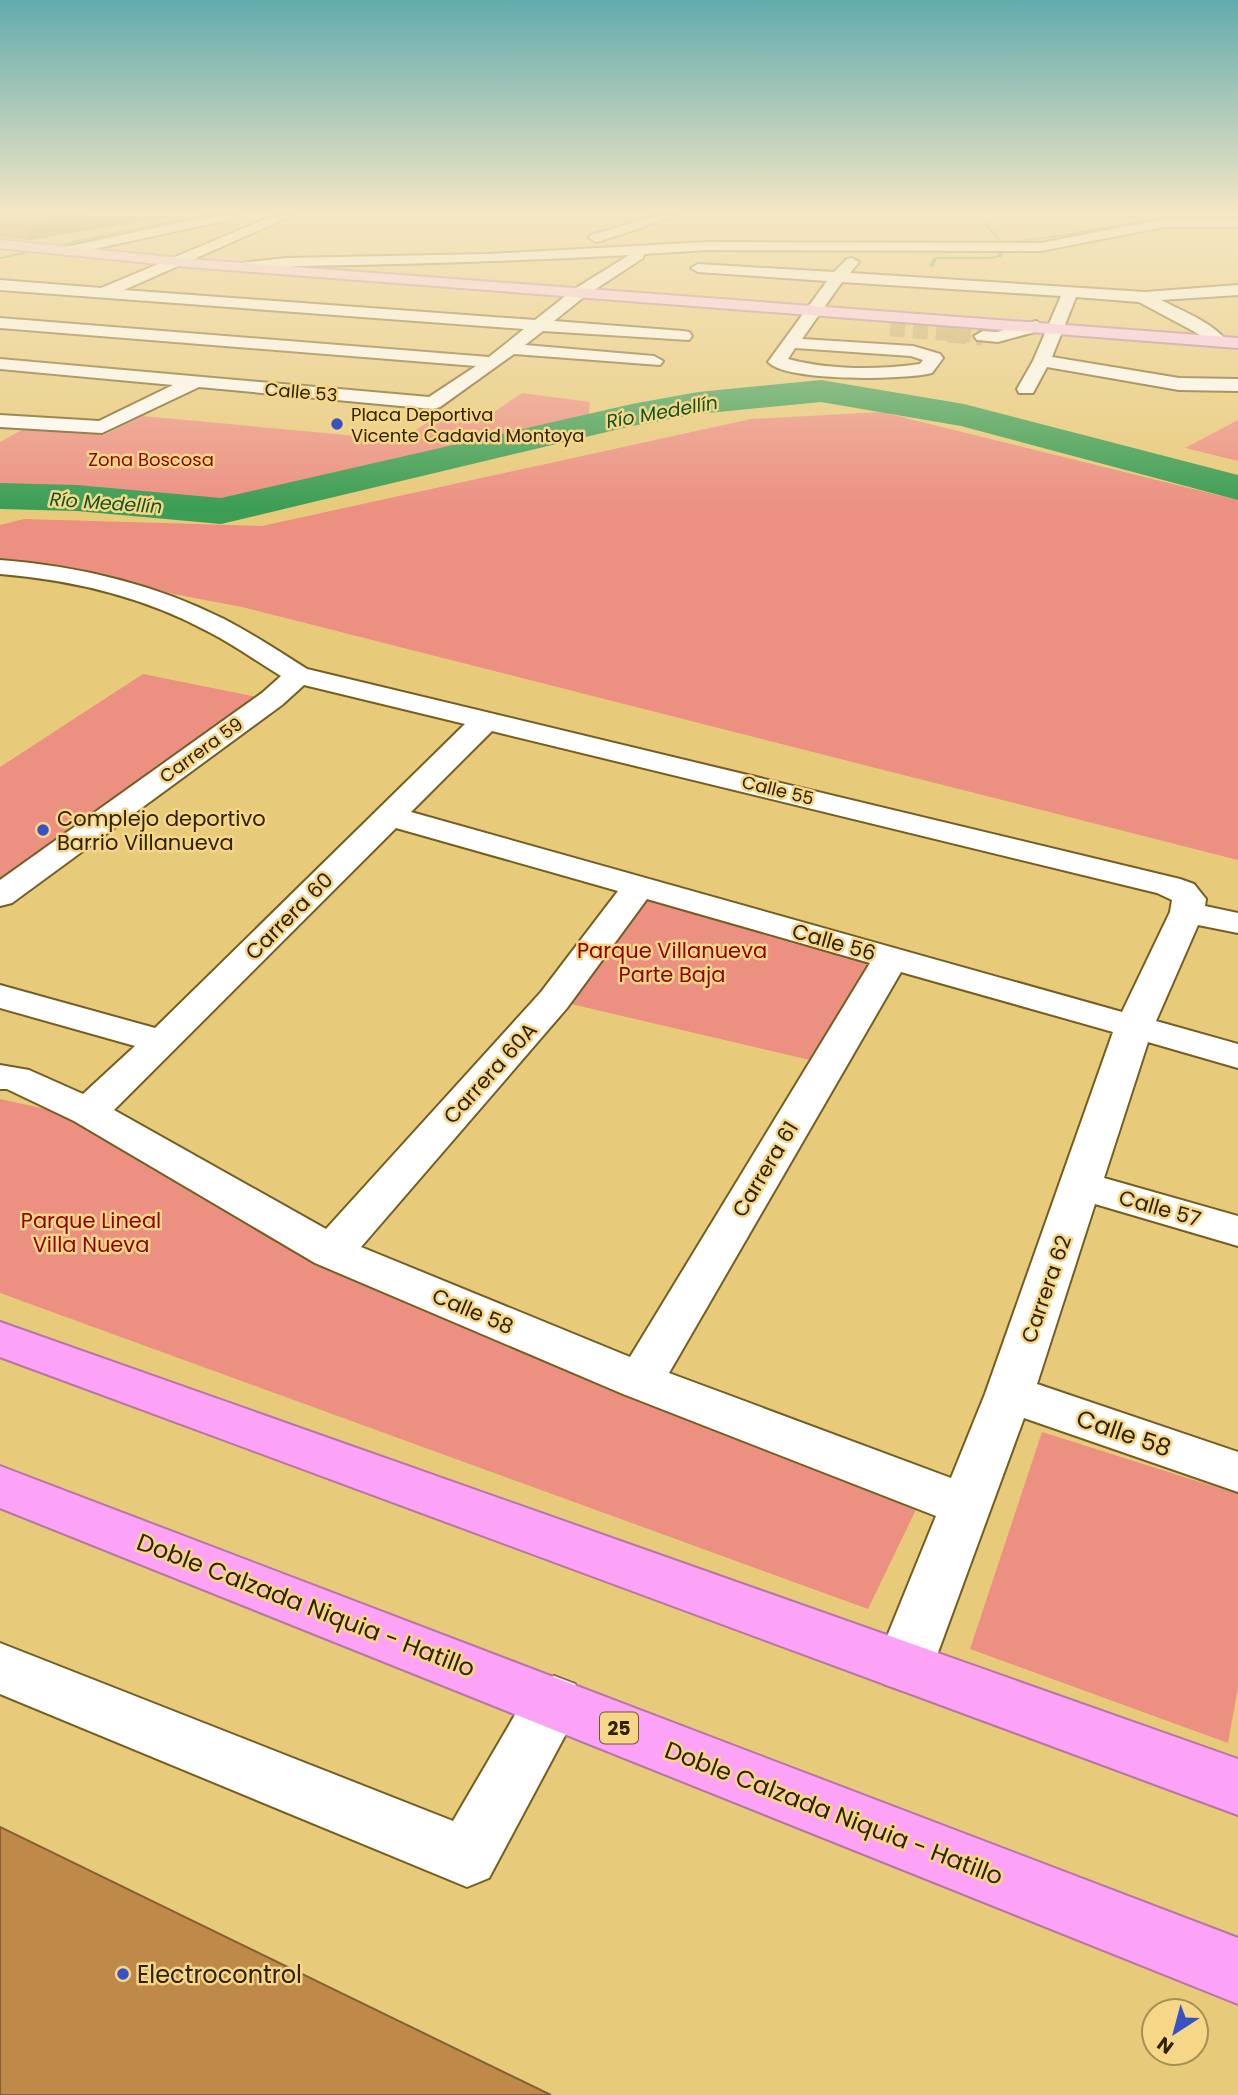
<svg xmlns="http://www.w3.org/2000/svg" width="1238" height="2095" viewBox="0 0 1238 2095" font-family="Poppins,sans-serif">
<rect width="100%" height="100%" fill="#e8ca7b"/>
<path fill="#ec9082" d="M522 393 590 402 588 419 233 505 0 496V442L29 426 104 435 142 416 400 440 436 417 494 412Z
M881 412 1238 500V860L242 607 21 565 0 564V525L24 519 262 526 751 419Z
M1238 420V461L1185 448Z
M143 674 267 699 0 893V767Z
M639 887 891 958 827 1064 554 1000Z
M0 1099 59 1112 320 1263 923 1495 868 1609 0 1293Z
M1042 1432 1238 1494V1687L1228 1743 970 1649Z"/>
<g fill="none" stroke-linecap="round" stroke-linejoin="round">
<path fill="#3c9d55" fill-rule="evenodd" d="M190 216H197L0 259V257Z
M976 216H980L1003 242 1045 237 1168 216H1177L1067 236 1002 244Z
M1001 247 1005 248 1002 257 991 259H937L933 267 929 266 934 257H991L998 255Z"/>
<path fill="#3c9d55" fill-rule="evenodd" d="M821 380 964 404 1238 475V500L961 426 821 402 698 414 632 426 221 524 77 511 0 509V483L77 485 221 498 632 404 698 392Z"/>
<path stroke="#c3a863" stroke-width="15" stroke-dasharray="15 8" stroke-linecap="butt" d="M890 329 971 335"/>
<path stroke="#c3a863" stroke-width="19" stroke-dasharray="19 10" stroke-linecap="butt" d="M948 333 983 336"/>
<defs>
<path id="minor" d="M210 216H235L228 220 66 255 59 251 66 247Z
M273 216H291L124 290 535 320 573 290 629 255C519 261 411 264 301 266 287 266 242 275 234 267L241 263 286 258 488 254 707 242 1041 243 1164 219H1238V227H1164L1041 251 707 250 644 254 643 258 585 296 554 321 683 331 689 332 692 336 689 340 543 331 525 345 654 356 663 361 660 365 514 354 440 407 433 409 199 387 102 433 0 427V415L99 421 173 385 0 369V359L429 397 476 366 0 328V318L489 357 524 329 0 290V280L101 288Z
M655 216H675L601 241 596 242 589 238 591 235Z
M852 258 859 262 850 273 1145 292 1238 285V295L1161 300C1182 311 1210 321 1226 340L1223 344H1211L1197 333 1139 302 1076 297 1052 357 1179 378 1238 379V391L1179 390 1047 367 1033 393H1019L1017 389 1033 361 1061 296 842 282 802 339 913 346 940 354 943 358 932 373C905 380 786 382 768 362L827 281 698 272 691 268 698 264 834 272 847 259ZM795 348 911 356 923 360 920 364C879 370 828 370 788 359Z
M1036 321 1044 326 1042 330 998 342 977 340 974 336 983 331 997 332Z
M0 560C78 566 154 584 224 619 253 634 280 652 307 669L1180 879 1194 884 1206 899 1205 906 1238 913V933L1198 925 1156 1021 1238 1044V1068L1148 1042 1104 1178 1238 1216V1246L1095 1204 1037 1384 1238 1452V1492L1024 1418 933 1666 924 1684 904 1691 884 1684 875 1666 936 1516 623 1394 315 1263 74 1121 7 1089H0V1065L29 1070 83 1094 135 1046 0 1008V985L155 1028 465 724 304 685 282 705 12 903 0 906V880L262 693 281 676C256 661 233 644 207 631 142 596 72 580 0 574ZM492 731 1157 893 1172 900 1170 912 1122 1012 411 812ZM396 828 618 891 541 992 326 1229 114 1110ZM647 899 870 963 630 1357 361 1247 567 1008ZM901 972 1113 1032 985 1394 951 1478 669 1373Z
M0 1643 453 1821 533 1684 554 1676 575 1684 583 1702 489 1878 467 1887 0 1694Z"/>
<path id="major" d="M0 240 189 259 1238 338V348L189 267 0 248Z"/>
<path id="highway" d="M0 1322 1238 1759V1815L0 1357Z
M0 1466 1238 1938V2004L0 1508Z"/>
</defs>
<use href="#minor" stroke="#745e21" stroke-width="4"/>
<use href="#major" stroke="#b576a1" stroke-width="4"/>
<use href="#highway" stroke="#b576a1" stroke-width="4"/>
<use href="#minor" fill="#fff" fill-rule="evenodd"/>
<use href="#major" fill="#fec8fa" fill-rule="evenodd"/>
<use href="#highway" fill="#fda3f7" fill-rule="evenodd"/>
</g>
<path fill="#a3763f" d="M0 216H173L30 240 0 237Z"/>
<path fill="#856033" d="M91 216H173L30 240 27 226Z"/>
<path fill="#be8949" stroke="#856033" stroke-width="2" d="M0 216H91L27 226 0 224Z
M0 1827 551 2095H0Z"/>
<linearGradient id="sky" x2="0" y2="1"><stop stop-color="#63abad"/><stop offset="0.42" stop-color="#f5e7c4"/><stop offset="1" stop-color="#f5e7c4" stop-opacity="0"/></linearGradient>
<rect width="1238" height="509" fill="url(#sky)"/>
<g fill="#3851c3" stroke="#f6d788" stroke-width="2.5">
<circle cx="337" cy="424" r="7"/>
<circle cx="43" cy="830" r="7"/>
<circle cx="123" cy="1974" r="7"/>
</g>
<g text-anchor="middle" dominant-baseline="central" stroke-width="5" stroke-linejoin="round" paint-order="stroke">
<g font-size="18" fill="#2e2201" stroke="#f6d788">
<text transform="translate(301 392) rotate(5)">Calle 53</text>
<text transform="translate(201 750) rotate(-36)">Carrera 59</text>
<text transform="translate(778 790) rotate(14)">Calle 55</text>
</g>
<g font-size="18" fill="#2e2201" stroke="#f6d788" text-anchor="start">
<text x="351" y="414">Placa Deportiva<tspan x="351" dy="21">Vicente Cadavid Montoya</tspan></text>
</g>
<g font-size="18" fill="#910000" stroke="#f6d788">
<text x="151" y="459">Zona Boscosa</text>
</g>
<g font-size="19" font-style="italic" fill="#0f5526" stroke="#f6d788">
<text transform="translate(662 412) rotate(-10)">Río Medellín</text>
<text transform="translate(106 503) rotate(4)">Río Medellín</text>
</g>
<rect fill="#f6d788" stroke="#6a582a" stroke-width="2" x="600" y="1712.5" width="38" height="31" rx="5"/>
<g font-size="19" font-weight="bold" fill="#2e2201">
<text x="619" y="1728">25</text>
</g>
<g font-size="21" fill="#2e2201" stroke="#f6d788" text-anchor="start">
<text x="57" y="818">Complejo deportivo<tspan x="57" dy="24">Barrio Villanueva</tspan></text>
</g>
<g font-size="21" fill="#2e2201" stroke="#f6d788">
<text transform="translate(289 916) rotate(-45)">Carrera 60</text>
<text transform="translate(834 942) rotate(16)">Calle 56</text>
<text transform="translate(490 1073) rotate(-48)">Carrera 60A</text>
<text transform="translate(765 1169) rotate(-59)">Carrera 61</text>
<text transform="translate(1160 1208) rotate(16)">Calle 57</text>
<text transform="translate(1046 1289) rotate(-71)">Carrera 62</text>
<text transform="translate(473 1311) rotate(23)">Calle 58</text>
</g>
<g font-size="21" fill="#910000" stroke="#f6d788">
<text x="672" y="950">Parque Villanueva<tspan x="672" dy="24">Parte Baja</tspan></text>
<text x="91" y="1220">Parque Lineal<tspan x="91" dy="24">Villa Nueva</tspan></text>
</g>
<g font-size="24" fill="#2e2201" stroke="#f6d788">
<text transform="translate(1124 1433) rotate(19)">Calle 58</text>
<text transform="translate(306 1605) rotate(21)">Doble Calzada Niquia - Hatillo</text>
<text transform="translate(834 1813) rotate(21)">Doble Calzada Niquia - Hatillo</text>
</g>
<g font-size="24" fill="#2e2201" stroke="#f6d788" text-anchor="start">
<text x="137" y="1974">Electrocontrol</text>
</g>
</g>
<g transform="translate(1175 2032) rotate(216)"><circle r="33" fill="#f6d788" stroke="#a68f52" stroke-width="2"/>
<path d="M0-5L12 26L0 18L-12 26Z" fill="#3851c3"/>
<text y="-10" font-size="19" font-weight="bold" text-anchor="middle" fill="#2e2201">N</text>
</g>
</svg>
